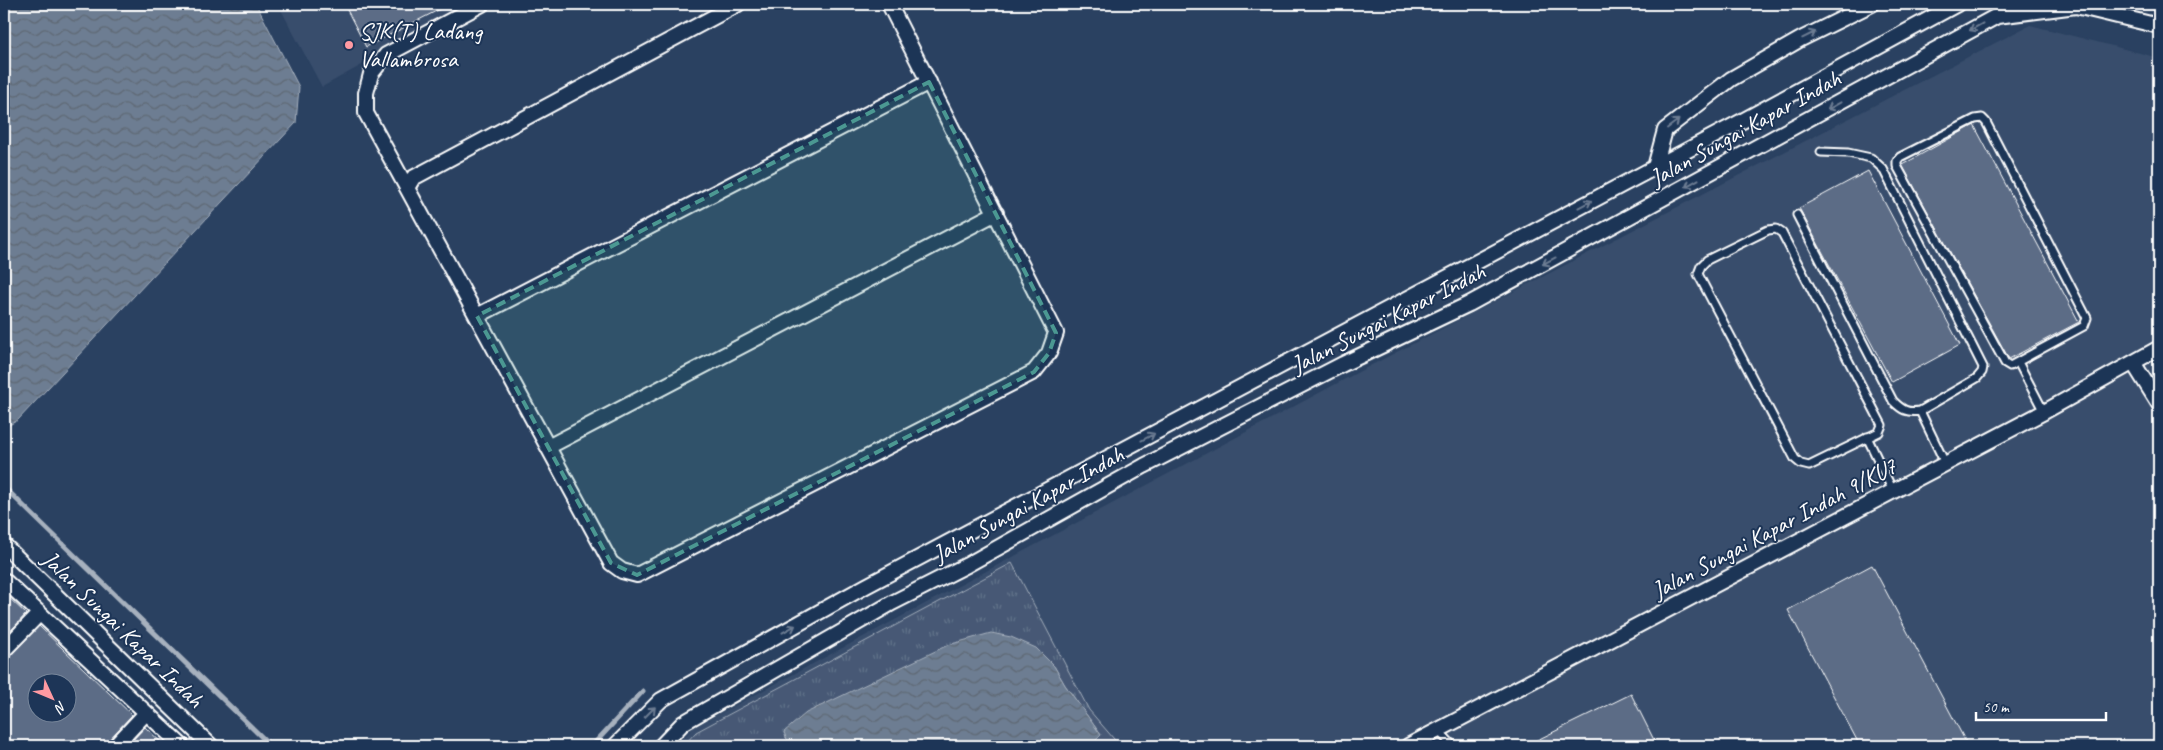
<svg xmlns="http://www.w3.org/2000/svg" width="2163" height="750" viewBox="0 0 2163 750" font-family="Caveat,sans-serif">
<defs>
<pattern id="grass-tufts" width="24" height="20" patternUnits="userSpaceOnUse" patternTransform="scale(1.25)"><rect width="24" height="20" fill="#465975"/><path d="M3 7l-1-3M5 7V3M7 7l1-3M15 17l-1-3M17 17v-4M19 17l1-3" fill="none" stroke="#62728a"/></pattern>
<pattern id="water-waves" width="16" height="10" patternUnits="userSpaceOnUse" patternTransform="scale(1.25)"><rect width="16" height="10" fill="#6d7d92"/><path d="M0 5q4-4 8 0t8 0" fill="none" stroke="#5e6772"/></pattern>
</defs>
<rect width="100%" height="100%" fill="#2a4161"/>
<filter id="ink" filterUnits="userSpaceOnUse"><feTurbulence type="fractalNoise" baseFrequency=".02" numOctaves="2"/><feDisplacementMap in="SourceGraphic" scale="10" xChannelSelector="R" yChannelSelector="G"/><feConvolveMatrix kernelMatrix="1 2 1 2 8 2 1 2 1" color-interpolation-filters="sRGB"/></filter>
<g filter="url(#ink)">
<path fill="#394e6c" d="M278 4H472L322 87Z
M2030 25 2159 58V746H676L693 728 1364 369Z"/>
<path fill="url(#grass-tufts)" stroke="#a2acba" d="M1012 563 1089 710 1120 746H1098L1096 740 1101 735 1065 685 1054 666 786 738 794 746H683L696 732Z"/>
<path fill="url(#water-waves)" stroke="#a7b1be" d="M4 4H256L299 87 296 123 18 420 4 428Z
M991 633 1011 637 1036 648 1054 666 1065 685 1101 735 1096 740 1098 746H794L786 738 784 732 806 713 948 645Z"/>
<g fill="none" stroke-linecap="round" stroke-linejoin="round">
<path stroke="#a7b1be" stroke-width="5" d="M4 487 271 746
M592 746 643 691"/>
</g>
<path fill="#5b6c86" stroke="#fff" fill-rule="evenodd" d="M344 4H450L366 47Z
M1974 125 2079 322 2009 359 1902 165Z
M1868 171 1960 345 1892 382 1799 208Z
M1872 565 1968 746H1860L1788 610Z
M4 593 26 614 4 638Z
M39 626 132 715 109 740 106 746H4V659L10 656ZM38 682H68V712H38Z
M1631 694 1657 746H1525Z
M145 727 165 746H127Z"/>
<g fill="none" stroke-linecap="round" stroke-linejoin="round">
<defs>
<path id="lane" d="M1982 118 1986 122 2087 318 2084 326 2010 366 2005 363 1897 166V161L1900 157 1975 119Z
M1821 152 1848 153 1871 158 1883 169 1983 367 1982 372 1977 378 1920 411 1945 463
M1797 215 1893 401C1902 410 1907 413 1920 411
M1776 229 1782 233 1882 425 1879 432 1809 466 1801 464 1795 459 1698 274 1701 266 1707 260 1768 230Z
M2018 362 2044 412
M1867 437 1893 491
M1438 730 1453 746"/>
<path id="street" d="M738 4 413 178 407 188 611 563 622 571 637 575 1034 372 1049 353 1056 333 889 4
M1655 167 1665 130 1731 79 1801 39 1872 4
M407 188 366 113V93L371 74 386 55 482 4
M477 316 929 82
M2134 364 2159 404
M548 447 996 213
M4 545 211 746
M4 580 182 746
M4 650 39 614
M115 746 146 713
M615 746 661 700 866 586 1746 119 1957 4
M661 746 683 723 892 603 967 565 1144 466 1343 364 1469 304 1997 16 2076 6 2159 26
M1408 746 2044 412 2159 348"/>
</defs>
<use href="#lane" stroke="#fff" stroke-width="11"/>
<use href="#street" stroke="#fff" stroke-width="18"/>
<use href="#lane" stroke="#1d3557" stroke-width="7"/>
<use href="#street" stroke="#1d3557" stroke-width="14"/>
</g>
<defs><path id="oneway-shaft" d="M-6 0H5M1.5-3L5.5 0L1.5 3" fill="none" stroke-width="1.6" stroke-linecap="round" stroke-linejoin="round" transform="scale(1.25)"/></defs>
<g stroke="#6c7c92">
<use href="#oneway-shaft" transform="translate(1976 27) rotate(151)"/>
<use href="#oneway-shaft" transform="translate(1809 35) rotate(-26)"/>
<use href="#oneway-shaft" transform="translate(1834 106) rotate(151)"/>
<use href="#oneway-shaft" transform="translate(1673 124) rotate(-37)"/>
<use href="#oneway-shaft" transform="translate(1692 183) rotate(151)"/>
<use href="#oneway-shaft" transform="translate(1585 204) rotate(-28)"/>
<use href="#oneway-shaft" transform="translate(1549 261) rotate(152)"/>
<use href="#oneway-shaft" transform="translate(1148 437) rotate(-28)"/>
<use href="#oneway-shaft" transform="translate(789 629) rotate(-29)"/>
<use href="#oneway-shaft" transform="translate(650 712) rotate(-45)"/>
</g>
</g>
<path fill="#4b9892" fill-opacity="0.2" stroke="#4b9892" stroke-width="4" stroke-dasharray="10 6" stroke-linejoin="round" d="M929 82 1056 333 1049 353 1034 372 637 575 611 563 477 316Z"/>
<circle fill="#ff9aa2" stroke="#1d3557" stroke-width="2" cx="349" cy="45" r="5"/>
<g text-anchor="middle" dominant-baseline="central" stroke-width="4" stroke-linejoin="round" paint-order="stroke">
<g font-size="24" fill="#fff" stroke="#1d3557" text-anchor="start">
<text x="359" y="31">SJK(T) Ladang<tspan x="359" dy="28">Vallambrosa</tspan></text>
</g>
<g font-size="24" fill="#fff" stroke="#1d3557">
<text transform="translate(1745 128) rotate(-29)">Jalan Sungai Kapar Indah</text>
<text transform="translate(1388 318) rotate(-27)">Jalan Sungai Kapar Indah</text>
<text transform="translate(1028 504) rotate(-29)">Jalan Sungai Kapar Indah</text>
<text transform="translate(1774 528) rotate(-28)">Jalan Sungai Kapar Indah 9/KU7</text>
<text transform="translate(123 629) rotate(44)">Jalan Sungai Kapar Indah</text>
</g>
</g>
<rect width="2163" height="750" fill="none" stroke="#1d3557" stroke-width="20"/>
<rect x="10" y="10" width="2143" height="730" fill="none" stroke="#fff" stroke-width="2" filter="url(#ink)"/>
<g transform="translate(52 698) rotate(134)"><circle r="24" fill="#1d3557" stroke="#77869a"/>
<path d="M0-4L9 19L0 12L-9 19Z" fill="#ff9aa2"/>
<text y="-8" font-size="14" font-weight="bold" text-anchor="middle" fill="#ffffff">N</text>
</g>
<path d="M1976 712v8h130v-8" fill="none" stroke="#ffffff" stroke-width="2.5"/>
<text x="1983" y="712" font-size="15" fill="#ffffff" stroke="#1d3557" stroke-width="4" paint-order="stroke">50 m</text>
</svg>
